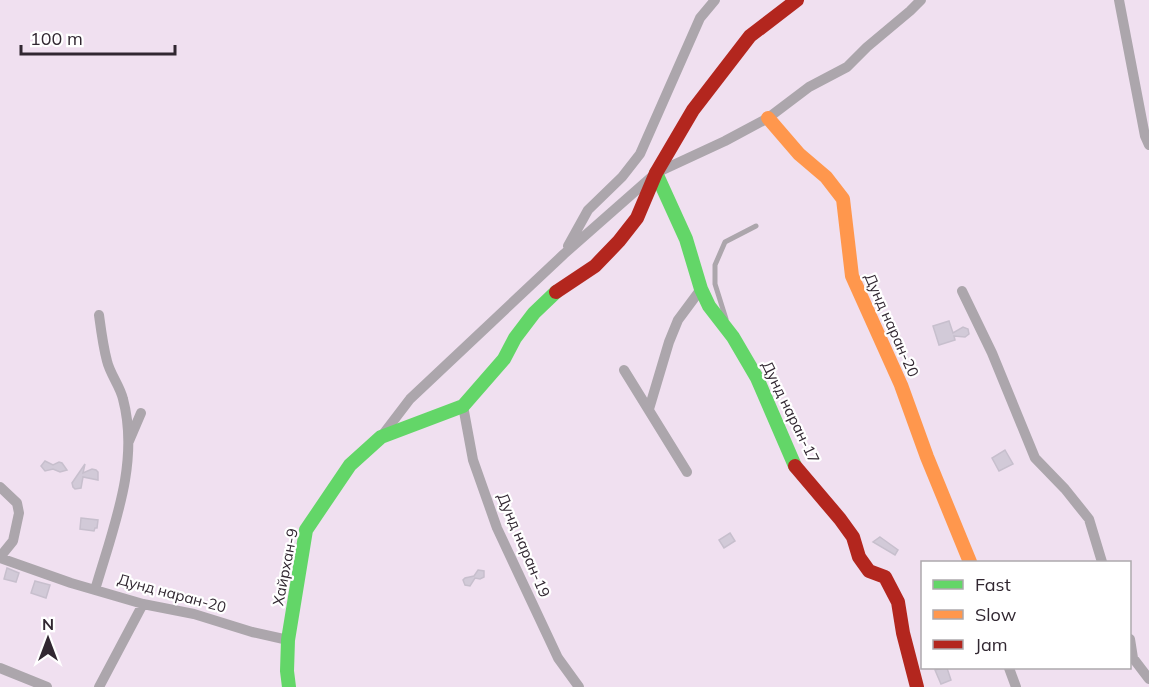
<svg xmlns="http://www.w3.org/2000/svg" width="1149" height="687" viewBox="0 0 1149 687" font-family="Mulish,sans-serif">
<rect width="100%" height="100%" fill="#f0e0f0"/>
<path fill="#d2cad8" stroke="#c7bfcd" stroke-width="1.5" d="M949 321 953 333 963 327 968 329 969 334 965 337 954 336 955 340 939 345 933 326Z
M1005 450 1013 464 999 471 992 458Z
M45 461 53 465 59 462 62 463 67 470 60 472 53 469 45 471 41 466Z
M85 464 83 473 92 469 96 470 98 472V480L83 477 81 488 75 489 73 487 72 483Z
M81 518 98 520 97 528H95L94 531 80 529Z
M730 533 735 541 724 548 719 540Z
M880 537 898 550 895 555 873 542Z
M7 568 19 573 16 582 4 579Z
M478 570 484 571V577L480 579 475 578 470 586 465 585 463 580 465 578 474 576Z
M35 581 50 585 46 598 31 593Z
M943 668H947L951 680 941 684 935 670Z"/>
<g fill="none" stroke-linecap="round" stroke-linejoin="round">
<path stroke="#aca6ac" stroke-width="5" d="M726 319 715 284V265L725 242 756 226"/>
<path stroke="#aca6ac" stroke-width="10" d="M1119 0 1145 136 1149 145
M568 246 588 210 622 177 640 154 700 18 715 0
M962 291 992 353 1035 458 1065 489 1089 519 1102 562
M624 370 687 472
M463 406 473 460 497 528 558 658 579 687
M649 409 669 342 678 320 701 289
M381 437 410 399 564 254 656 173 725 141 768 118 809 87 847 67 867 47 910 11 921 0
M129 441 141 413
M0 487 17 503 19 513 13 541 0 557
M0 558 71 583 143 604 194 614 252 632 288 640
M95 590C113 528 140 463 123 399 120 386 110 374 107 361 103 346 101 330 99 315
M1130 639 1133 658 1149 679
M0 668 47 687
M1009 668 1016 687
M99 687 143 604"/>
<path stroke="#63d668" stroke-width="14" d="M656 173 686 239 701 289 709 306 733 337 757 378 795 466
M289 687 287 671 288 640 306 530 350 465 381 437 463 406 504 359 515 338 534 313 556 292"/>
<path stroke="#ff974d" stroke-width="14" d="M768 118 799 154 826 177 843 199 852 276 901 385 927 457 970 562"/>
<path stroke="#b3261e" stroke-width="14" d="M556 292 595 266 619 241 637 218 656 173 693 110 750 36 797 0
M795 466 840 519 853 537 859 557 869 571 885 577 898 602 903 633 917 687"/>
</g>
<g text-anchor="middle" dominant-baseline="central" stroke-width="4.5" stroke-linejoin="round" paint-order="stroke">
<g font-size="15" fill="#312731" stroke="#fff">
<text transform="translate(892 325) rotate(66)">Дунд наран-20</text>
<text transform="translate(791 412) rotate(64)">Дунд наран-17</text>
<text transform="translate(524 545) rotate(67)">Дунд наран-19</text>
<text transform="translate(285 567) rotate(-79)">Хайрхан-9</text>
<text transform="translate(172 593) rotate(15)">Дунд наран-20</text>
</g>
</g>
<rect x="921" y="561" width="210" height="108" fill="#ffffff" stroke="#ada9ad" stroke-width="1.5"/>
<rect x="933" y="580" width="30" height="9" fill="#63d668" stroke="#ada9ad" stroke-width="1.5"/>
<text x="975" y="591" font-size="18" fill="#312731">Fast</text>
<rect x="933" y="610" width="30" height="9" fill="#ff974d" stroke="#ada9ad" stroke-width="1.5"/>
<text x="975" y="621" font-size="18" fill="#312731">Slow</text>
<rect x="933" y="640" width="30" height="9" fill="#b3261e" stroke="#ada9ad" stroke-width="1.5"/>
<text x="975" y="651" font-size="18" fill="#312731">Jam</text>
<g transform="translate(48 639)" stroke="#ffffff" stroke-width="4.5" paint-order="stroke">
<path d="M0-4.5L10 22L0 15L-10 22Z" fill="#312731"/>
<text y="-9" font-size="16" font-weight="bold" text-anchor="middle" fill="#312731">N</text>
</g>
<path d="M21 45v9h154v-9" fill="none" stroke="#312731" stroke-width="3"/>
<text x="30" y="45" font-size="18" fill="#312731" stroke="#ffffff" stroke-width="4.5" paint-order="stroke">100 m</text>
</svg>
